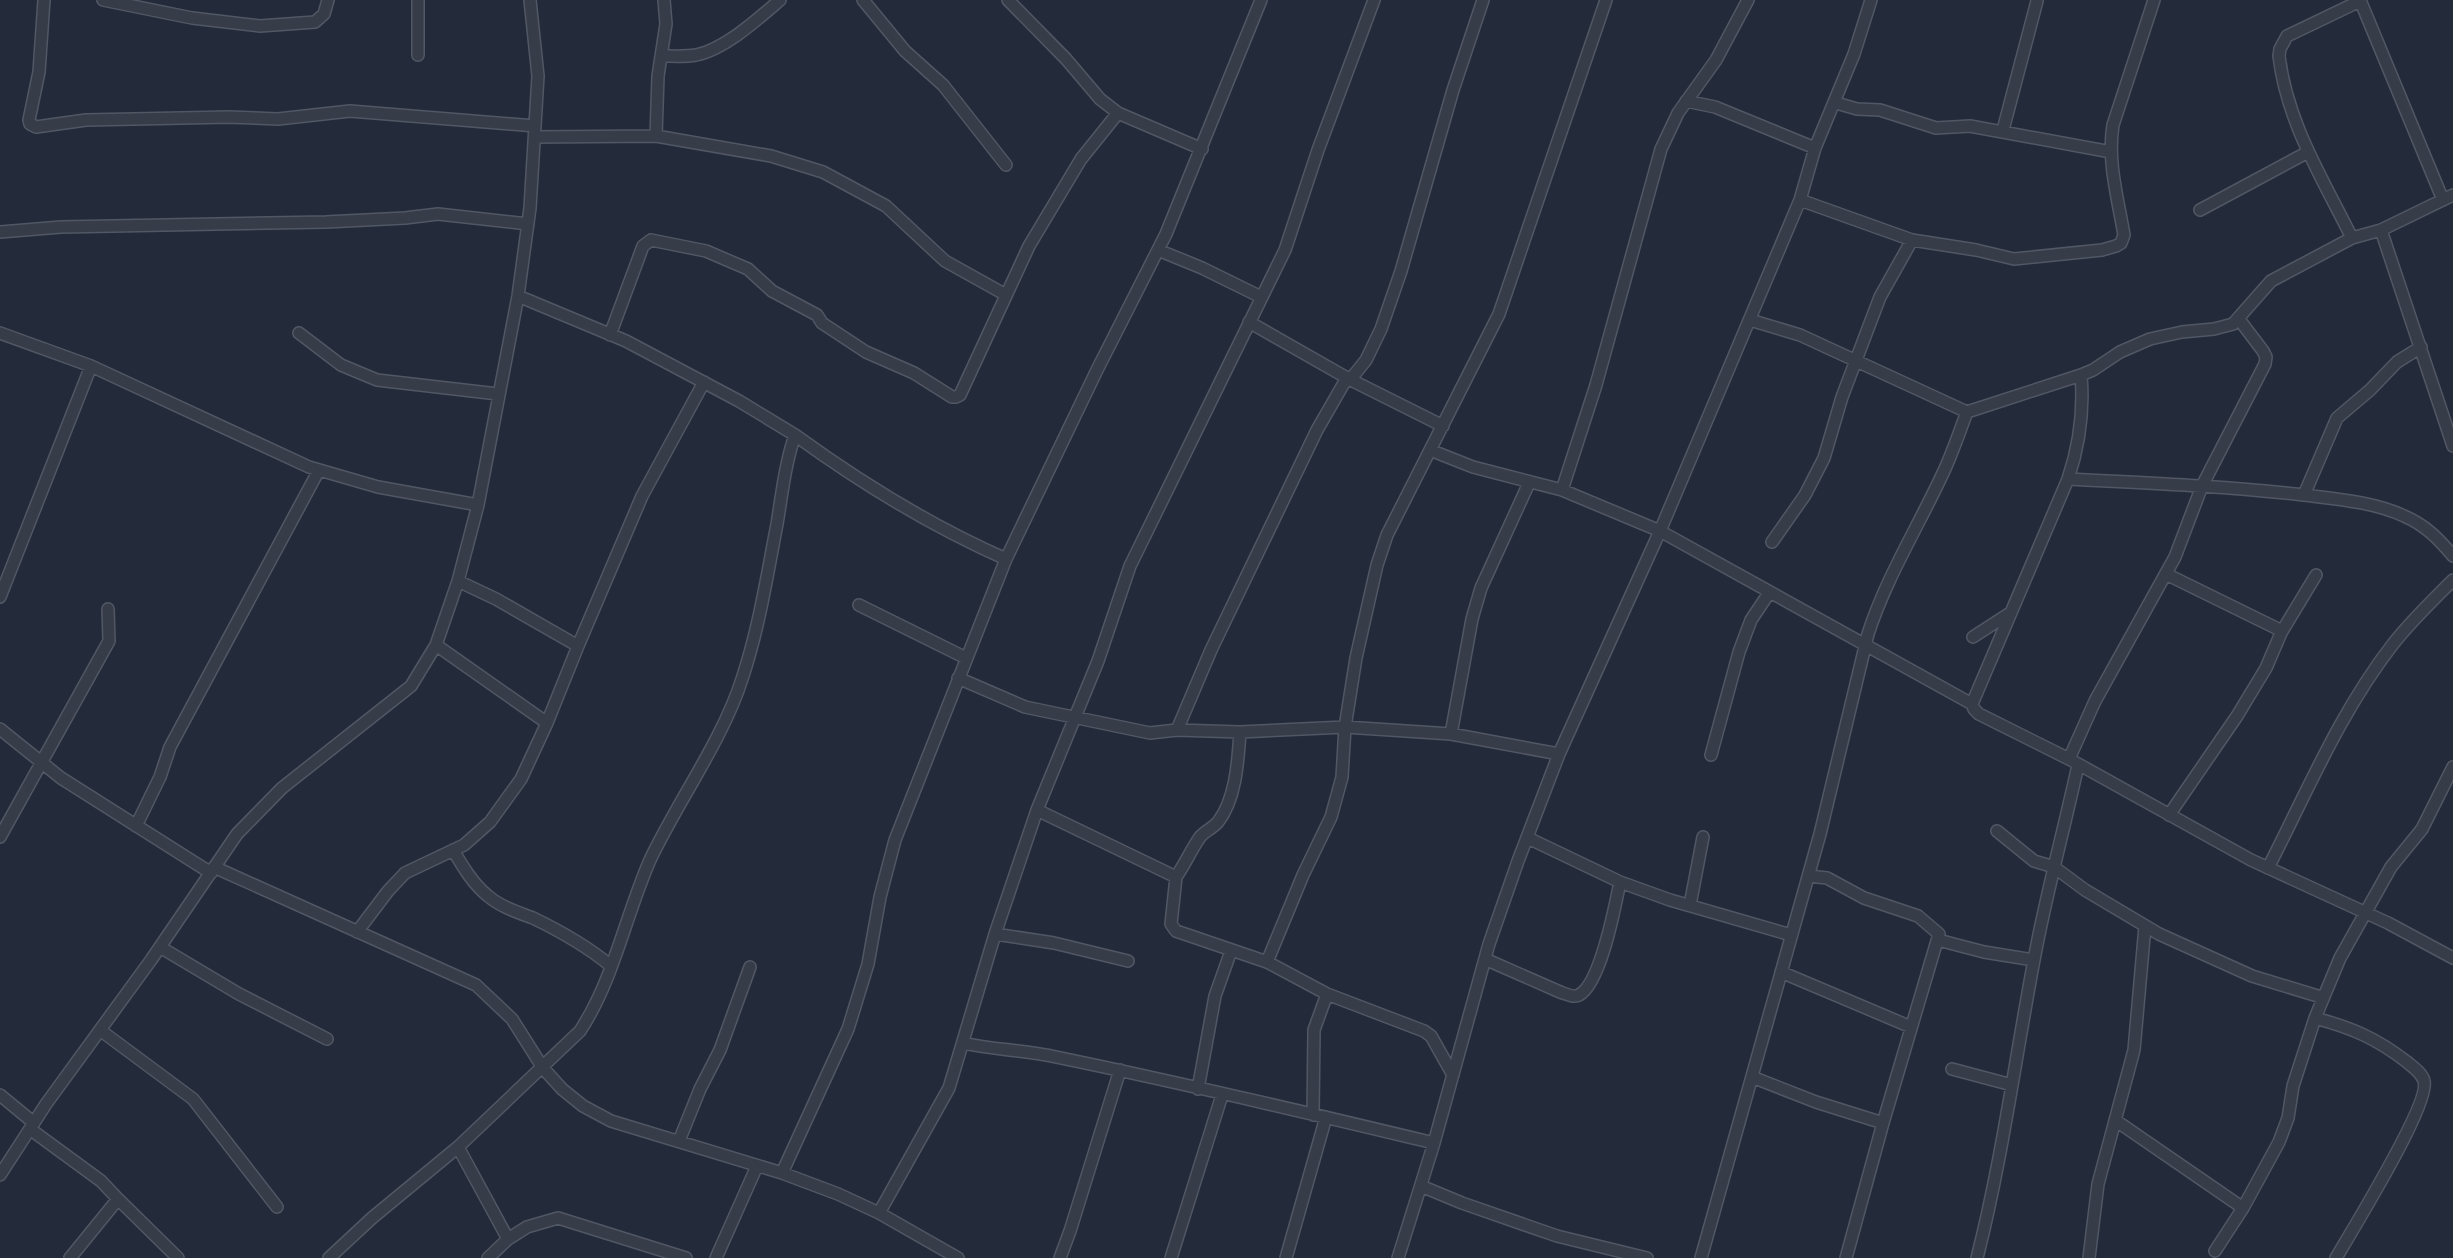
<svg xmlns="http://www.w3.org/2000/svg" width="2453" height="1258" viewBox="0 0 2453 1258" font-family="Rubik,sans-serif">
<rect width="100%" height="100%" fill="#232a39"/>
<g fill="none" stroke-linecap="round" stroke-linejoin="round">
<defs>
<path id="street" d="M44 0 39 72 29 120 30 124 36 127 86 120 229 117 278 119 350 111 535 126
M103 0 192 18 260 26 315 22 324 14 328 0
M418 0V55
M863 0 905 51 943 85 1006 165
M1008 0 1066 59 1100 99 1118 113 1202 149
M2360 0 2443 200
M661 56C672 56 685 57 696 55 725 49 758 19 780 0
M1686 101 1715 107 1815 148
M1836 103 1857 109 1880 110 1936 128 1970 126 2111 152
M2003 130 2037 1
M656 136 771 156 823 172 886 206 945 261 1006 295
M535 137 656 136 658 76 666 24 664 0
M2453 195 2381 230 2352 238 2271 281 2233 324 2214 329 2182 332 2150 339 2120 352 2093 370 2081 375C2084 409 2079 446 2068 479L1972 704 1974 709 1979 714 2069 759 2251 860 2388 923 2453 958
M1800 200 1912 240 1976 250 2014 259 2102 250 2116 246 2121 243 2124 235C2118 199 2107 161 2113 125L2154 0
M2200 210 2308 152
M2381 230 2453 446
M0 232 61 227 326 222 405 218 438 214 528 224
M2352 238C2323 179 2287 123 2279 56L2280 49 2287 36 2360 1
M1158 250 1202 268 1261 297
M1750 320 1800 335 1967 412 2081 375
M1249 322 1349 379 1443 426
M0 333 91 366 309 467 378 487 478 505
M299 333 341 365 377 380 498 394
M610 335 643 246 651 240 706 251 748 269 772 291 817 315 822 323 866 352 914 373 952 397H956L960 395 1029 246 1081 159 1118 113
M795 435C861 483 931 526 1006 559
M1430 450 1473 467 1562 490 1660 531 1972 704
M2068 479C2147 483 2226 486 2304 495 2336 499 2374 502 2404 516 2425 525 2438 538 2453 556
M1562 490 1596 385 1661 149 1678 113 1716 60 1748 0
M2304 495 2337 418 2370 390 2397 362 2421 347
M1772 542 1805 495 1824 458 1842 397 1880 297 1912 240
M2166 574 2278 629 2281 633 2266 668 2237 716 2169 815
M458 581 496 599 578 646
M0 597 91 366
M859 605 966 658
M2281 633 2316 575
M1973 637 2010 613
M436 645 547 723
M958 678 1025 707 1150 733 1177 730 1240 732 1345 727 1451 734 1559 754
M0 729 61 778 211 873
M1177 730 1211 650 1317 430 1344 383 1354 375 1366 360 1381 329 1401 271 1453 90 1483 0
M1451 734 1472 619 1481 588 1529 483
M1711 755 1739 652 1751 620 1769 593
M2069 759 2095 701 2175 557 2202 486 2265 364 2266 357 2263 351 2238 318
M1037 810 1176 877 1171 924 1176 931 1267 962 1327 994 1424 1031 1431 1036 1453 1075
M136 826 160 777 170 747 319 470
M1997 831 2034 861 2054 867 2085 890 2159 934 2252 976 2321 997
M0 837 109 641 108 609
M1528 838 1620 882 1670 900 1791 935
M453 850C463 867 473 884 488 896 501 907 517 912 533 918 560 931 588 947 611 966
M214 867 476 985 512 1019 543 1068 562 1089 583 1106 611 1121 782 1173 838 1194 879 1213 958 1258
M2268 868C2307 792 2340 712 2393 644 2411 621 2432 601 2453 580
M1809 876 1827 878 1864 898 1918 916 1939 934 1883 1123 1846 1258
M1176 877C1185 864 1191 850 1200 837 1205 831 1213 828 1218 822 1236 799 1238 761 1240 732
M1690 905 1703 837
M357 932 388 891 405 873 464 845 490 822 521 779 547 723 578 646 642 496 704 382
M995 934 1054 943 1128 961
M1938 940 1984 952 2034 960
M160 947 239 994 327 1039
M1485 959 1560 992C1566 994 1574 998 1579 995 1601 983 1615 906 1620 882
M1267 962 1303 875 1331 817 1342 777 1345 727 1356 658 1377 565 1387 535 1499 314 1606 0
M1781 972 1911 1027
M2315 1018C2352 1028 2376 1038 2407 1062 2413 1067 2422 1073 2424 1081 2431 1103 2351 1232 2336 1258
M100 1030 193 1099 277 1207
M963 1043C994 1050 1025 1050 1056 1057 1183 1083 1309 1113 1434 1143
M1952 1069 2012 1085
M1752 1077 1816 1102 1883 1123
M1198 1089 1215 996 1231 951
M0 1095 34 1123
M1313 1115 1314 1030 1327 994
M2115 1120 2243 1208
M30 1129 101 1181 118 1199 70 1258
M679 1141 700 1089 720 1050 750 967
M458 1147 508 1239
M782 1173 848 1029 868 964 880 897 895 840 1006 559 1097 370 1166 234 1261 0
M0 1175 46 1104 151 960 237 834 282 788 411 686 436 645 458 581 478 505 518 296 530 208 538 76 530 0
M1421 1186 1462 1203 1557 1236 1647 1258
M118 1199 178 1258
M879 1213 949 1088 995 934 1037 810 1098 661 1130 566 1285 250 1318 150 1374 0
M2215 1251 2243 1208 2279 1142 2288 1118 2293 1086 2315 1018 2340 958 2391 867 2422 829 2453 767
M329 1258 372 1218 458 1147 580 1031C614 979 625 917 650 860 678 801 723 739 742 679 759 628 767 576 777 524 782 494 785 464 795 435L739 401 626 341 518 296
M488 1258 508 1239 527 1227 558 1218 686 1258
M716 1258 757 1166
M1060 1258 1070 1231 1120 1070
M1171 1258 1222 1095
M1286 1258 1326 1117
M1398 1258 1434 1143 1489 944 1518 861 1559 754 1660 531 1800 200 1815 148 1854 54 1871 0
M1701 1258 1820 834 1868 634C1886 578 1918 527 1943 473 1952 454 1959 433 1967 412
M1977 1258C2002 1160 2015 1060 2034 960 2046 894 2064 830 2078 765
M2089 1258 2098 1184 2134 1050 2145 926"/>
</defs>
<use href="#street" stroke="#515764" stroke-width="14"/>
<use href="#street" stroke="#363d49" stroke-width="11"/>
</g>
</svg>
